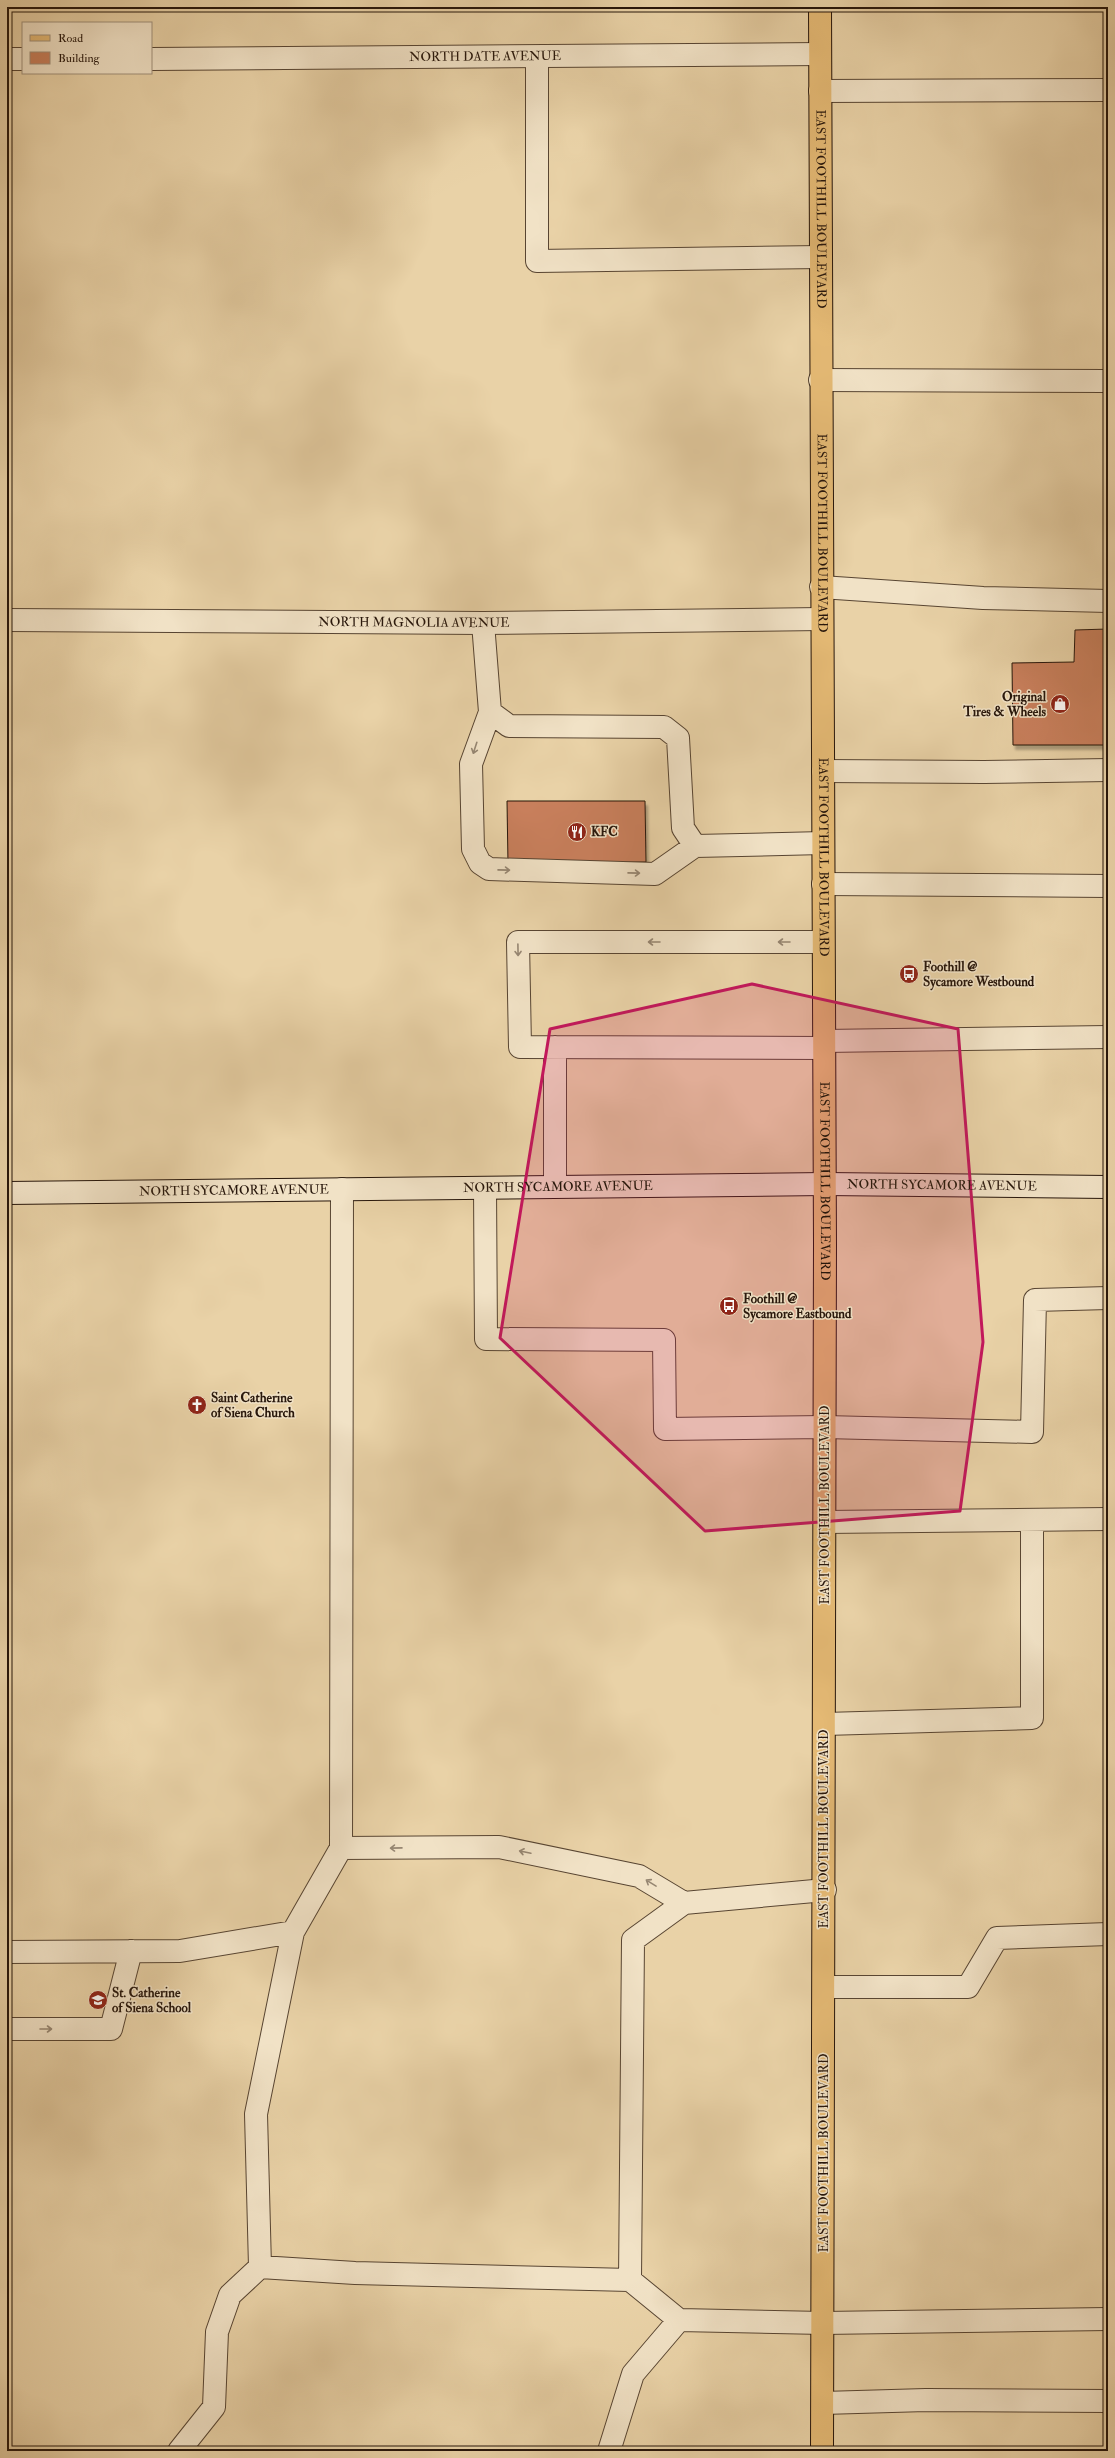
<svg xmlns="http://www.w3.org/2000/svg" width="1115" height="2458" viewBox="0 0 1115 2458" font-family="'IM FELL Double Pica',serif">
<defs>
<filter id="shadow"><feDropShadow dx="2.5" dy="4.5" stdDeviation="1" flood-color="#0004"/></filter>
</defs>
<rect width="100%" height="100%" fill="#e9d2a7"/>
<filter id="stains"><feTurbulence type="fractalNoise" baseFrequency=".005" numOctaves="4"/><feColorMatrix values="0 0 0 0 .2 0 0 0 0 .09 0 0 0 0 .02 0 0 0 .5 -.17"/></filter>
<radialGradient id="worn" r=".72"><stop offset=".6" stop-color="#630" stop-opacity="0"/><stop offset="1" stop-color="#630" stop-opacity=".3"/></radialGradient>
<path fill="#c87f5b" stroke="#27160b" filter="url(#shadow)" d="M1108 629V745H1013L1012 663 1074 662 1075 630Z
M507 801H645L646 862 508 864Z"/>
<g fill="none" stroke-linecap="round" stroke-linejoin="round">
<defs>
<path id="lane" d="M537 58V261L820 257
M820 91 1108 90
M820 380 1108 381
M821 587 983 598 1108 601
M483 623 490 712 509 726 664 727 678 738 683 828 695 846 823 843
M490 712 471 764 473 849 480 863 489 869 655 874 695 846
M823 771 984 772 1108 770
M823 884 1108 886
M823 942H518L520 1047 824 1048
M824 1041 1108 1037
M555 1047V1186
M485 1188 486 1339 664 1340 665 1429 825 1427 1032 1432 1035 1300 1108 1298
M825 1522 1108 1519
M825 1724 1032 1718V1520
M341 1848 499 1847 639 1876 684 1903
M293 1932 256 2114 260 2267 355 2273 630 2280 679 2320 823 2323 1108 2319
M7 1952 180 1951 293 1932 341 1848 342 1189
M824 1987H968L997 1938 1108 1934
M7 2029H111L131 1951
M630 2280 633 1940 684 1903 825 1890
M823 2403 926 2400 1108 2401
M179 2451 214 2407 217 2332 230 2295 260 2267
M609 2451 633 2374 679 2320"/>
<g id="street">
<path d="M7 59H23"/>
<path id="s1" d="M151 59 820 54"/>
<path id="s2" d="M7 620 483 623 821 619"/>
</g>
<g id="secondary">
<path id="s3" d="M7 1193 825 1184 1108 1187"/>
</g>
<g id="primary">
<path id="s4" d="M820 7 825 1244 822 2451"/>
</g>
</defs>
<use href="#lane" stroke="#584532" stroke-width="24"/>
<use href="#street" stroke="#584532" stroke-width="24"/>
<use href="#secondary" stroke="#27160b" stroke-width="24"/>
<use href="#primary" stroke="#27160b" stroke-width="24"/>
<use href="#lane" stroke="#f1e2c6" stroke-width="22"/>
<use href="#street" stroke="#f1e2c6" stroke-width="22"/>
<use href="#secondary" stroke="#f1e2c6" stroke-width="22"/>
<use href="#primary" stroke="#e4b974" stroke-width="22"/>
</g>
<defs><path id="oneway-shaft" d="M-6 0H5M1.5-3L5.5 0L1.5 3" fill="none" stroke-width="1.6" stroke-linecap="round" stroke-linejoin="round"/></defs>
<g stroke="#968672">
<use href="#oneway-shaft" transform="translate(475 748) rotate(108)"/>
<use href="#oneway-shaft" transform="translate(504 870) rotate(1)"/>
<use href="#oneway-shaft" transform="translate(634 873) rotate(1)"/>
<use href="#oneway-shaft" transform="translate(654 942) rotate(-180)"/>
<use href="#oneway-shaft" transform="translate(784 942) rotate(180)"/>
<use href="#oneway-shaft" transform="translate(518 950) rotate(89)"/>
<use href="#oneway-shaft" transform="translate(396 1848) rotate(179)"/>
<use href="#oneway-shaft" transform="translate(525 1852) rotate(-168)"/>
<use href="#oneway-shaft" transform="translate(651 1883) rotate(-148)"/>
<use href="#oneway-shaft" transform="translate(46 2029)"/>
</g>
<path fill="#c2185b" fill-opacity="0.2" stroke="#c2185b" stroke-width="3" stroke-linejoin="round" d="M752 984 958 1029 983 1342 960 1511 705 1531 500 1338 550 1029Z"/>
<defs>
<symbol id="shop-disc" viewBox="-11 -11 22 22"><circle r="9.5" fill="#8f2418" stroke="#f1e2c6"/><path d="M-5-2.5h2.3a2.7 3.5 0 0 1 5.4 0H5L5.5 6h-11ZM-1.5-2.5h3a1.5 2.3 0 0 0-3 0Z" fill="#fff"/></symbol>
<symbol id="restaurant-disc" viewBox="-11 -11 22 22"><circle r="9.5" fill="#8f2418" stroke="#f1e2c6"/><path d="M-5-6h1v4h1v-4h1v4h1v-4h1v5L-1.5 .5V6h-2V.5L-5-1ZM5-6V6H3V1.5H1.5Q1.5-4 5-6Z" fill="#fff"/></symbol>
<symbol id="bus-disc" viewBox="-11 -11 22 22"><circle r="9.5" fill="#8f2418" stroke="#f1e2c6"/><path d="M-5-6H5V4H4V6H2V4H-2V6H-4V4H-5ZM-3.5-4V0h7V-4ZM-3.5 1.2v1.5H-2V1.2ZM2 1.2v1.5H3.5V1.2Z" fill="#fff"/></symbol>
<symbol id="church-disc" viewBox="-11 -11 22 22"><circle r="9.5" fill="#8f2418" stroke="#f1e2c6"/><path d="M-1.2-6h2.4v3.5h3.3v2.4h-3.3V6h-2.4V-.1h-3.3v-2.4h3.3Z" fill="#fff"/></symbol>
<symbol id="school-disc" viewBox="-11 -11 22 22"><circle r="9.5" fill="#8f2418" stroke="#f1e2c6"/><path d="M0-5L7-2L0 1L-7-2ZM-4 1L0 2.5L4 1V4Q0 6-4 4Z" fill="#fff"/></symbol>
</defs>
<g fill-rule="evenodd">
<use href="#shop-disc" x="1049" y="693" width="22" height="22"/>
<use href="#restaurant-disc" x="566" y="821" width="22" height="22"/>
<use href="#bus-disc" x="898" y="963" width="22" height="22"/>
<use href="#bus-disc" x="718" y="1295" width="22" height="22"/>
<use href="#church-disc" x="186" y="1394" width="22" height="22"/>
<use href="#school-disc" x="87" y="1989" width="22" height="22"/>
</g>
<g text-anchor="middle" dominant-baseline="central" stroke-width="3" stroke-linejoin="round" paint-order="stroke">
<g font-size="13" fill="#27160b" stroke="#f1e2c6">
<text stroke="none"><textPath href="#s1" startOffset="334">NORTH DATE AVENUE</textPath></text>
<text stroke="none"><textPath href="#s4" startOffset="202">EAST FOOTHILL BOULEVARD</textPath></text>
<text stroke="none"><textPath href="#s4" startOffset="526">EAST FOOTHILL BOULEVARD</textPath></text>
<text stroke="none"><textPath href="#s2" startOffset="407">NORTH MAGNOLIA AVENUE</textPath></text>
<text stroke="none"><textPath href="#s4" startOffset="850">EAST FOOTHILL BOULEVARD</textPath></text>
<text stroke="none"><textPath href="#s4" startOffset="1174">EAST FOOTHILL BOULEVARD</textPath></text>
<text stroke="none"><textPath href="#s3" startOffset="935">NORTH SYCAMORE AVENUE</textPath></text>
<text stroke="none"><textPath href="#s3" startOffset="551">NORTH SYCAMORE AVENUE</textPath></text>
<text stroke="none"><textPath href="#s3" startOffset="227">NORTH SYCAMORE AVENUE</textPath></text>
<text transform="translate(825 1505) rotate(-90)">EAST FOOTHILL BOULEVARD</text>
<text transform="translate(824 1829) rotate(-90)">EAST FOOTHILL BOULEVARD</text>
<text transform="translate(824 2153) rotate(-90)">EAST FOOTHILL BOULEVARD</text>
</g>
<g font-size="13" font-weight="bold" fill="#27160b" stroke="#f1e2c6" text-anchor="start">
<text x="1046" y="697" text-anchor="end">Original<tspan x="1046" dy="15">Tires &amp; Wheels</tspan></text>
<text x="591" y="832">KFC</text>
<text x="923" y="967">Foothill @<tspan x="923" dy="15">Sycamore Westbound</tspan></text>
<text x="743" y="1299">Foothill @<tspan x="743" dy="15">Sycamore Eastbound</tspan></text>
<text x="211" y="1398">Saint Catherine<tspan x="211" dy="15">of Siena Church</tspan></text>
<text x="112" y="1993">St. Catherine<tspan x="112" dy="15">of Siena School</tspan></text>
</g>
</g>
<rect width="1115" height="2458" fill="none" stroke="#e9d2a7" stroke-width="24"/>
<rect x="8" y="8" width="1099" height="2442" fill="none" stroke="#27160b" stroke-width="2"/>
<rect x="12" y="12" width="1091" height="2434" fill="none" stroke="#27160b"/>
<rect x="22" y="22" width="130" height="52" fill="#f1e2c6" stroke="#a0907b"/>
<rect x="30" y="35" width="20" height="6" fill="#e4b974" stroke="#a0907b"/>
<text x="58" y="42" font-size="12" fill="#27160b">Road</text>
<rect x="30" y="52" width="20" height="12" fill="#c87f5b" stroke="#a0907b"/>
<text x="58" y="62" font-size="12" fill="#27160b">Building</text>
<rect width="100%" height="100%" filter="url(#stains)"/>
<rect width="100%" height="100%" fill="url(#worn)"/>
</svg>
